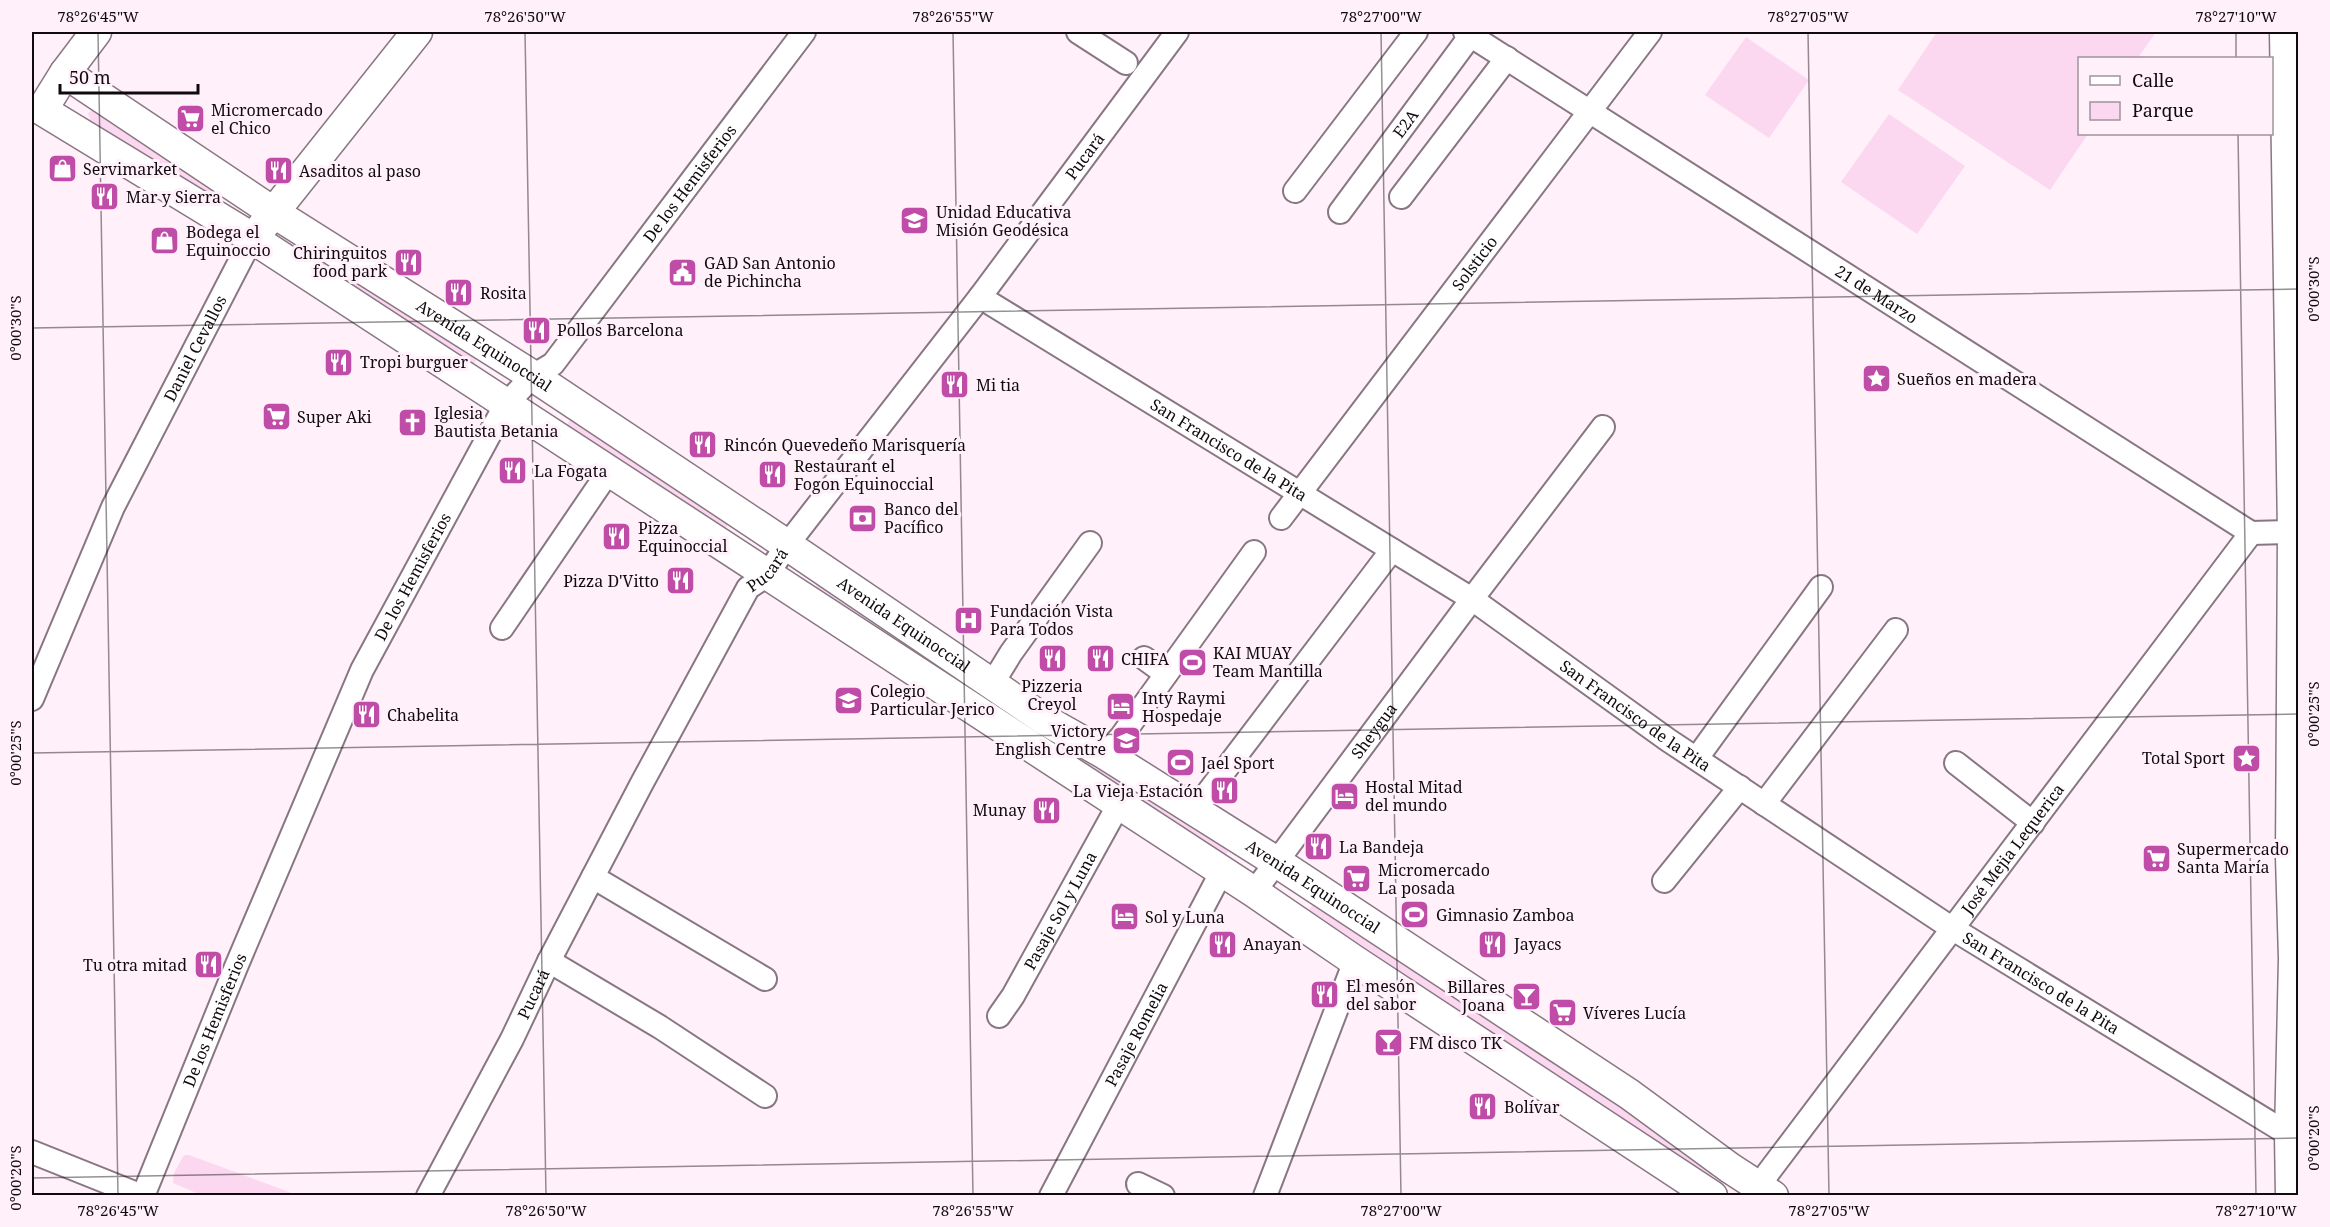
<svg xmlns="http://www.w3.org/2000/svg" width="2330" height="1227" viewBox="0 0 2330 1227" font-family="'Noto Serif',serif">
<rect width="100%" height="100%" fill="#fff0fa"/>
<path fill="#fbd8f0" d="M1937 32H2156L2138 58H2080V134H2088L2050 190 1898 90Z
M1746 37 1809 80 1769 138 1705 95Z
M96 108 223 191 215 203 91 122 88 113Z
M1889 114 1965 166 1917 234 1841 182Z
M313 251 478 357 471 368 306 262Z
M572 417 730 522 722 534 564 429Z
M821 579 1231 847 1223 859 813 591Z
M1314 903 1546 1055 1716 1170 1708 1180 1305 915Z
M184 1155H189L297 1195H201L173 1183 174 1173Z"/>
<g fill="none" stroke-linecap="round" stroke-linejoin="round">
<defs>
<g id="minor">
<path d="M1078 32 1126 63"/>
<path id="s1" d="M1465 32 2251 533 2293 532"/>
<path d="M1295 191 1416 32"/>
<path d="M1401 197 1507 58"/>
<path id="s2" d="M1340 212 1471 35"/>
<path id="s3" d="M980 297 1472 599 1668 740 1953 929 2290 1135"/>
<path id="s4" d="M1281 518 1650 32"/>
<path d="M502 628 609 471"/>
<path d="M1144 658 1166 674"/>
<path d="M992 684 1011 653 1090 543"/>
<path id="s5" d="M32 699 113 507 252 238"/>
<path d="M1105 754 1121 737 1254 552"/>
<path d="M1697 758 1821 587"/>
<path d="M1956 763 2033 823"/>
<path d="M1764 804 1896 630"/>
<path d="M1194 811 1392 550"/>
<path d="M593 877 765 979"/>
<path d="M1664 881 1740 787"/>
<path id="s6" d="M1254 892 1472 599 1603 427"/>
<path d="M549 961 660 1027 765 1096"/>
<path id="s7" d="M999 1016 1013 996 1119 804"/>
<path d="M32 1152 142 1196"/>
<path d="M1138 1184 1163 1196"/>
<path id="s8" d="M143 1196 236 967 362 670 506 404 533 376 553 364 804 32"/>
<path id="s9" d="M428 1196 512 1039 549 961 642 783 748 588 767 575 787 545 980 297 1177 32"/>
<path id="s10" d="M1051 1196 1222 871"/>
<path d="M1265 1196 1355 961"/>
<path id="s11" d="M1756 1196 1768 1173 2251 533"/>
</g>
<g id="major">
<path d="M96 32 65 73 42 110 252 238 1254 892 1355 961 1712 1196"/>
<path d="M2285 32 2293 532 2291 857 2294 959 2290 1135 2291 1196"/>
<path id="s12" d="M65 73 273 212 533 376 787 545 1045 720 1105 754 1275 861 1629 1094 1730 1168 1773 1196"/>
<path d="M262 227 417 32"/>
</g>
</defs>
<use href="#minor" stroke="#887783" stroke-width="26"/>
<use href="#major" stroke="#887783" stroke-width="33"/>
<use href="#minor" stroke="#fff" stroke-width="22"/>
<use href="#major" stroke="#fff" stroke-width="30"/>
</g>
<path fill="none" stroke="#100a0e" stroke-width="1.5" stroke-opacity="0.45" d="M98 32 118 1196M525 32 546 1196M953 32 973 1196M1381 32 1401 1196M1808 32 1829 1196M2236 32V58M2238 134 2256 1196M32 328 2298 289M32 753 2298 714M32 1178 2298 1138"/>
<defs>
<symbol id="supermarket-square" viewBox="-11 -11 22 22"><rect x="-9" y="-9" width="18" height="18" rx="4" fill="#bf4ca6" stroke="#fff0fa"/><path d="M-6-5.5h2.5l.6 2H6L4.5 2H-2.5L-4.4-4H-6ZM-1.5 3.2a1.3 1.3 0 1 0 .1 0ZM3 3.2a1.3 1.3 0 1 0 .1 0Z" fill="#fff"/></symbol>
<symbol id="shop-square" viewBox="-11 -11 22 22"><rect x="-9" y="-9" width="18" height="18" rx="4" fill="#bf4ca6" stroke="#fff0fa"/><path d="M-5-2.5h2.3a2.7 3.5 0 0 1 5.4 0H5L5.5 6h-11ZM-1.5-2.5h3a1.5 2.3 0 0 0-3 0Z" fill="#fff"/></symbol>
<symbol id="restaurant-square" viewBox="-11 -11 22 22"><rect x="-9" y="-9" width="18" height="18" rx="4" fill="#bf4ca6" stroke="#fff0fa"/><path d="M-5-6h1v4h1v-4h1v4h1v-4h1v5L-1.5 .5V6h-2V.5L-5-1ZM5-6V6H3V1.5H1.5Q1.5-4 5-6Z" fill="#fff"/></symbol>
<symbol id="school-square" viewBox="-11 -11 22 22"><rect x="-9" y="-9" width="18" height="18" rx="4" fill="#bf4ca6" stroke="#fff0fa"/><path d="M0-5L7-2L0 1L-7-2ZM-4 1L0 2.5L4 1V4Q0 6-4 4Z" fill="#fff"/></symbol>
<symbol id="civic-square" viewBox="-11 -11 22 22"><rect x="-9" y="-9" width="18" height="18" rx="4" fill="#bf4ca6" stroke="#fff0fa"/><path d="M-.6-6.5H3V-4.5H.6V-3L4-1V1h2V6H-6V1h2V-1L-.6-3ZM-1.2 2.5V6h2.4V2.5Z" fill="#fff"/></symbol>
<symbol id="sight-square" viewBox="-11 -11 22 22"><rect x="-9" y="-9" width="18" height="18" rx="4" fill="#bf4ca6" stroke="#fff0fa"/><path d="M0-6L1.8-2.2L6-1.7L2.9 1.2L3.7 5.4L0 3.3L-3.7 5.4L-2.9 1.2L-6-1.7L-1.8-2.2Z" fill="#fff"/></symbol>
<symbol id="church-square" viewBox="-11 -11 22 22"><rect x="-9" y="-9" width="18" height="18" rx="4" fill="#bf4ca6" stroke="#fff0fa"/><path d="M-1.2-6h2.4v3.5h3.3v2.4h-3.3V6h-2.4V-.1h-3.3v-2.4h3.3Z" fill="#fff"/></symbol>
<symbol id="bank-square" viewBox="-11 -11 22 22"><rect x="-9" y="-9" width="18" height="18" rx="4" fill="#bf4ca6" stroke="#fff0fa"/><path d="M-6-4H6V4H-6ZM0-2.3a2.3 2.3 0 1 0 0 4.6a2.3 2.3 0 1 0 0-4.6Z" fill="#fff"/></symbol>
<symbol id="hospital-square" viewBox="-11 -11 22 22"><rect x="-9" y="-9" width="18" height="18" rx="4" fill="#bf4ca6" stroke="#fff0fa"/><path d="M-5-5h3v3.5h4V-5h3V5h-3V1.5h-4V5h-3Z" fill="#fff"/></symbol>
<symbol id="stadium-square" viewBox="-11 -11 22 22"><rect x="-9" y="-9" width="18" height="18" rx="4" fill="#bf4ca6" stroke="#fff0fa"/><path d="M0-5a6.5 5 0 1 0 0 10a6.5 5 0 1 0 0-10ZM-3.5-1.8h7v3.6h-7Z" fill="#fff"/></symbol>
<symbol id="hotel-square" viewBox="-11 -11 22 22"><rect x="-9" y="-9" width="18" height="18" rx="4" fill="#bf4ca6" stroke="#fff0fa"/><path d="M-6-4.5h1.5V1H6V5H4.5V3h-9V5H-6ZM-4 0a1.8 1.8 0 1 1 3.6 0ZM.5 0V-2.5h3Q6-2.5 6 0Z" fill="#fff"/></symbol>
<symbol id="bar-square" viewBox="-11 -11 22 22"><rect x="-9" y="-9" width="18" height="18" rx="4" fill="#bf4ca6" stroke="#fff0fa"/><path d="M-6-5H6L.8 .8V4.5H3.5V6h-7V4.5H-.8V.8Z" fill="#fff"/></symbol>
</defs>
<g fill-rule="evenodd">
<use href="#supermarket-square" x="174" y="102" width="33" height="33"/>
<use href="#shop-square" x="46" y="152" width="33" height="33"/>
<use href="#restaurant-square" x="262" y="154" width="33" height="33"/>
<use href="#restaurant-square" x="88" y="180" width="33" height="33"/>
<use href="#school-square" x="898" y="204" width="33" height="33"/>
<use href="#shop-square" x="148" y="224" width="33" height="33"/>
<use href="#restaurant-square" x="392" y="246" width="33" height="33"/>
<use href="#civic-square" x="666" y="256" width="33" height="33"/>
<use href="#restaurant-square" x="442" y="276" width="33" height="33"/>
<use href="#restaurant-square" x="520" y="314" width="33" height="33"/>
<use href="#restaurant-square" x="322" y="346" width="33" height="33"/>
<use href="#sight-square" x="1860" y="362" width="33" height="33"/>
<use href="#restaurant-square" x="938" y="368" width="33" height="33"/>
<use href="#supermarket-square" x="260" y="400" width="33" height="33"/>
<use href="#church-square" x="396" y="406" width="33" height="33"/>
<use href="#restaurant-square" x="686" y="428" width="33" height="33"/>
<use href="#restaurant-square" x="496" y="454" width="33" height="33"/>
<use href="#restaurant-square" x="756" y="458" width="33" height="33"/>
<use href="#bank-square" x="846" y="502" width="33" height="33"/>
<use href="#restaurant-square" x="600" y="520" width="33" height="33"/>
<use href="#restaurant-square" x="664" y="564" width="33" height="33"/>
<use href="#hospital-square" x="952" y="604" width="33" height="33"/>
<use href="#restaurant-square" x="1036" y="642" width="33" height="33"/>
<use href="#restaurant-square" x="1084" y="642" width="33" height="33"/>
<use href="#stadium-square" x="1176" y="646" width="33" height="33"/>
<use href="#school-square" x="832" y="684" width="33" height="33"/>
<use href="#hotel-square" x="1104" y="690" width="33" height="33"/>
<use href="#restaurant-square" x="350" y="698" width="33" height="33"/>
<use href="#school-square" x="1110" y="724" width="33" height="33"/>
<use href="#sight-square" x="2230" y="742" width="33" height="33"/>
<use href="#stadium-square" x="1164" y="746" width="33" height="33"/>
<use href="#restaurant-square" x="1208" y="774" width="33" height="33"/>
<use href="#hotel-square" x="1328" y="780" width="33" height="33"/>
<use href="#restaurant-square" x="1030" y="794" width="33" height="33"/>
<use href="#restaurant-square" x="1302" y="830" width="33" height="33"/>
<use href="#supermarket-square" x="2140" y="842" width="33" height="33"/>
<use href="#supermarket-square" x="1340" y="862" width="33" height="33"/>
<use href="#stadium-square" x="1398" y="898" width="33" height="33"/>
<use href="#hotel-square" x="1108" y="900" width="33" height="33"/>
<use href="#restaurant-square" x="1206" y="928" width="33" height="33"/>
<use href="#restaurant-square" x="1476" y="928" width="33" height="33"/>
<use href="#restaurant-square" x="192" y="948" width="33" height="33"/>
<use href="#restaurant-square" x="1308" y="978" width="33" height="33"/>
<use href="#bar-square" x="1510" y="980" width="33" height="33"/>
<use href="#supermarket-square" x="1546" y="996" width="33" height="33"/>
<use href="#bar-square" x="1372" y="1026" width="33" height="33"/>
<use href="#restaurant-square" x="1466" y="1090" width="33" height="33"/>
</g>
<g text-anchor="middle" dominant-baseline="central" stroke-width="6" stroke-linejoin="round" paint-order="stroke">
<g font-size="16" fill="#100a0e" stroke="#fff0fa" text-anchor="start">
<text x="211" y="110">Micromercado<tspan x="211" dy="18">el Chico</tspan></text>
<text x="83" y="169">Servimarket</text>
<text x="299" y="171">Asaditos al paso</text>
<text x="126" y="197">Mar y Sierra</text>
<text x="936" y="212">Unidad Educativa<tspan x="936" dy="18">Misión Geodésica</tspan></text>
<text x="186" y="232">Bodega el<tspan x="186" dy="18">Equinoccio</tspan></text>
<text x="387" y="253" text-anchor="end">Chiringuitos<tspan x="387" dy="18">food park</tspan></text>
<text x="704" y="263">GAD San Antonio<tspan x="704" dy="18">de Pichincha</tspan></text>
<text x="480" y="293">Rosita</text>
<text x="557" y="330">Pollos Barcelona</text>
<text x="360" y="362">Tropi burguer</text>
<text x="1897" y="379">Sueños en madera</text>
<text x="976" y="385">Mi tia</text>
<text x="434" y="413">Iglesia<tspan x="434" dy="18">Bautista Betania</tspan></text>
<text x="297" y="417">Super Aki</text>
<text x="724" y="445">Rincón Quevedeño Marisquería</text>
<text x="794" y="466">Restaurant el<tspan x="794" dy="18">Fogon Equinoccial</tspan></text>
<text x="534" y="471">La Fogata</text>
<text x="884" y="509">Banco del<tspan x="884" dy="18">Pacífico</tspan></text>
<text x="638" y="528">Pizza<tspan x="638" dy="18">Equinoccial</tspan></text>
<text x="659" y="581" text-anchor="end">Pizza D'Vitto</text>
<text x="990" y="611">Fundación Vista<tspan x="990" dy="18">Para Todos</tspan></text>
<text x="1213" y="653">KAI MUAY<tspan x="1213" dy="18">Team Mantilla</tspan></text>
<text x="1121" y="659">CHIFA</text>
<text x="1052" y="686" text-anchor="middle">Pizzeria<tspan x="1052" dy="18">Creyol</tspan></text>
<text x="870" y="691">Colegio<tspan x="870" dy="18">Particular Jerico</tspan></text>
<text x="1142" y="698">Inty Raymi<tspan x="1142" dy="18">Hospedaje</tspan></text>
<text x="387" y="715">Chabelita</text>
<text x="1106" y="731" text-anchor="end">Victory<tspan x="1106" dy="18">English Centre</tspan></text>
<text x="2225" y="758" text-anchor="end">Total Sport</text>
<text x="1201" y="763">Jael Sport</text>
<text x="1365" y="787">Hostal Mitad<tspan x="1365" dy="18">del mundo</tspan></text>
<text x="1203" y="791" text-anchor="end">La Vieja Estación</text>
<text x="1026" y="810" text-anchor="end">Munay</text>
<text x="1339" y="847">La Bandeja</text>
<text x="2177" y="849">Supermercado<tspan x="2177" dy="18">Santa María</tspan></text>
<text x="1378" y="870">Micromercado<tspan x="1378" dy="18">La posada</tspan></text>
<text x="1436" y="915">Gimnasio Zamboa</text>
<text x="1145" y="917">Sol y Luna</text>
<text x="1243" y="944">Anayan</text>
<text x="1514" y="944">Jayacs</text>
<text x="187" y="965" text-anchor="end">Tu otra mitad</text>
<text x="1346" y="986">El mesón<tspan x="1346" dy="18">del sabor</tspan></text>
<text x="1505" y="987" text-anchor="end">Billares<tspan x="1505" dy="18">Joana</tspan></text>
<text x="1583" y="1013">Víveres Lucía</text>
<text x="1409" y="1043">FM disco TK</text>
<text x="1504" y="1107">Bolívar</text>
</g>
<g font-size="16" fill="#100a0e" stroke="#fff0fa">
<text stroke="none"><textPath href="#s2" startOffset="110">E2A</textPath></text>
<text stroke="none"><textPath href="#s9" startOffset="1236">Pucará</textPath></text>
<text stroke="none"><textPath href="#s8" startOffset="1161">De los Hemisferios</textPath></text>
<text stroke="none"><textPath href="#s4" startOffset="320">Solsticio</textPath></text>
<text stroke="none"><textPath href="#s1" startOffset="488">21 de Marzo</textPath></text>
<text stroke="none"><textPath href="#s12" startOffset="500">Avenida Equinoccial</textPath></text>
<text stroke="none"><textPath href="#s5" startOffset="387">Daniel Cevallos</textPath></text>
<text stroke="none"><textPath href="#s3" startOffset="292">San Francisco de la Pita</textPath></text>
<text stroke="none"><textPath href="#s9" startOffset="714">Pucará</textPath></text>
<text stroke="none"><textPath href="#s8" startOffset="676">De los Hemisferios</textPath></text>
<text stroke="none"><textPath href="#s12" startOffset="1004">Avenida Equinoccial</textPath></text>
<text stroke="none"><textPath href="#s3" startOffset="778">San Francisco de la Pita</textPath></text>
<text stroke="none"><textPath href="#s6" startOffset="201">Sheygua</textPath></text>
<text stroke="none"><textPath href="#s11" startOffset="432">José Mejia Lequerica</textPath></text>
<text stroke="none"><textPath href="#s12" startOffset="1490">Avenida Equinoccial</textPath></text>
<text stroke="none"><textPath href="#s7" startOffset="122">Pasaje Sol y Luna</textPath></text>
<text stroke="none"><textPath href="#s3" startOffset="1264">San Francisco de la Pita</textPath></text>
<text stroke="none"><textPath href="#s9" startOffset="228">Pucará</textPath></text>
<text stroke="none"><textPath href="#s8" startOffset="190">De los Hemisferios</textPath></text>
<text stroke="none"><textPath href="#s10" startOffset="183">Pasaje Romelia</textPath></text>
</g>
</g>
<rect width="2330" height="1227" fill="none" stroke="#fff0fa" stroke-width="66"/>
<rect x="2078" y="57" width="195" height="78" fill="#fff0fa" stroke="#9f949c" stroke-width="1.5"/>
<rect x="2090" y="76" width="30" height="9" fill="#ffffff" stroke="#9f949c" stroke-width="1.5"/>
<text x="2132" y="87" font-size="18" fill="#100a0e">Calle</text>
<rect x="2090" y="102" width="30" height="18" fill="#fbd8f0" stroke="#9f949c" stroke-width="1.5"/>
<text x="2132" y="117" font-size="18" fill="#100a0e">Parque</text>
<path d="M60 84v9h138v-9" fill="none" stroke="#100a0e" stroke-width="3"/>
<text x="69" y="84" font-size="18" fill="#100a0e" stroke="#fff0fa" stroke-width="4.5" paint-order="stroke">50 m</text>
<rect x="33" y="33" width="2264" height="1161" fill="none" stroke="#100a0e" stroke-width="2"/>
<g font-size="15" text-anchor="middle" fill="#100a0e">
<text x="98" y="22">78°26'45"W</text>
<text x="525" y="22">78°26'50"W</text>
<text x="953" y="22">78°26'55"W</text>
<text x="1381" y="22">78°27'00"W</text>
<text x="1808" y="22">78°27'05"W</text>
<text x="2236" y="22">78°27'10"W</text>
<text transform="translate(2314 289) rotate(-90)" y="5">0°00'30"S</text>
<text transform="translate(16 328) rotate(-90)" y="5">0°00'30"S</text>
<text transform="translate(2314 714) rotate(-90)" y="5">0°00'25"S</text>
<text transform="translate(16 753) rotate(-90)" y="5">0°00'25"S</text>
<text transform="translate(2314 1138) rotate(-90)" y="5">0°00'20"S</text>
<text transform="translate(16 1178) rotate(-90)" y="5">0°00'20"S</text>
<text x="118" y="1216">78°26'45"W</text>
<text x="546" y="1216">78°26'50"W</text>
<text x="973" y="1216">78°26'55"W</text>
<text x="1401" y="1216">78°27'00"W</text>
<text x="1829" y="1216">78°27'05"W</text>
<text x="2256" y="1216">78°27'10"W</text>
</g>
</svg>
